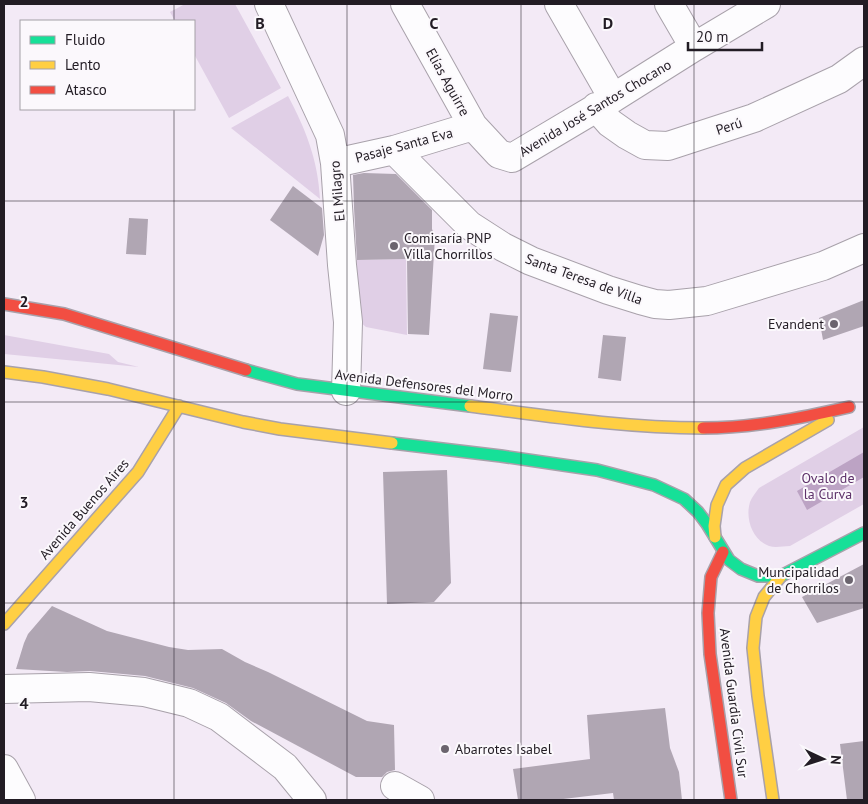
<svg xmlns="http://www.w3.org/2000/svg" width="868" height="804" viewBox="0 0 868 804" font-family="'PT Sans',sans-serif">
<rect width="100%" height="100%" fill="#f3eaf6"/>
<path fill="#e0cfe6" d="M185 4H235L281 88 229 118 194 54V21H175L170 12Z
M288 96C306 130 318 160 320 199L231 128Z
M406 259 407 335 366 327 359 321 354 260Z
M4 335 109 354 118 362 139 367 4 354Z
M864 427V504L790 546C783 546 776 548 769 546 752 540 745 518 750 502 752 497 756 492 759 488Z"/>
<path fill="#bca3c4" d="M864 452V477L807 510 797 491Z"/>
<path fill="#b0a6b3" d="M364 173 396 174 432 210V229L435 237 429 335 408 334 407 259 357 260 354 208 353 175Z
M293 186 322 208 324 235 318 256 270 220Z
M129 218 148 219 146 255 126 254Z
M864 300V326L823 340 819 318Z
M490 313 518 316 511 372 483 369Z
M603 335 626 337 621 381 598 378Z
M447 470 451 583 434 602 387 604 383 472Z
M864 564V608L817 623 802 597Z
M52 606 107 631 169 647 188 650 222 649 245 662 268 672 367 721 394 725 395 770 387 772 382 777H356L251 721 226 703 193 688 145 676 90 671 67 672 16 669 24 643 28 634Z
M665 708 670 748 679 772 682 800H614L613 793 555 800H518L513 769 590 759 587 715Z
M864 741V800H847L840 744Z"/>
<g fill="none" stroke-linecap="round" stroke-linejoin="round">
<defs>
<path id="street" d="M269 4 330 135 335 163 342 265 348 322 346 391
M405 4 473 126 499 154 512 158 613 98 694 47 766 4
M559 4 613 98
M669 4 694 47
M596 107 610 123 627 135 645 145 668 146 754 118 839 79 864 61
M394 150 469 225 503 247 531 261 608 290 640 300 655 304 669 305 707 301 823 266 864 248
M335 163 394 150 473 126
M4 689 89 687 144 692 189 703 219 717 285 767 312 800
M4 769 21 800
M395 786 420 800"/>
<path id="fast" d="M246 370 297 384 470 406
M392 443 501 456 597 470 654 485 684 499 698 512 707 524 729 560 741 569 758 576H781L864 533"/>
<path id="slow" d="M4 372 43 377 108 389 243 422 280 429 392 443
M470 406C547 416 625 428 703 428
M715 537 714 526 717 505 726 485 745 468 828 420
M4 624 138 472 179 406
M773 800 758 696 753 648 756 617 764 597 781 576"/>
<path id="jam" d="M4 304 64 314 246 370
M703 428C752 428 801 418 849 407
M723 552 711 577 708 613 710 654 731 800"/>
</defs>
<use href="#street" stroke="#a8a1aa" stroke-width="30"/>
<use href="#fast" stroke="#a8a1aa" stroke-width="14"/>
<use href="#slow" stroke="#a8a1aa" stroke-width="14"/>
<use href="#jam" stroke="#a8a1aa" stroke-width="14"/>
<use href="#street" stroke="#fdfcfe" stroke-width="28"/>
<use href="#fast" stroke="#16e098" stroke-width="11"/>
<use href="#slow" stroke="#ffcf43" stroke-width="11"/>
<use href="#jam" stroke="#f24e42" stroke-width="11"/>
</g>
<path fill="none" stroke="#221c24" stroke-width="1" stroke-opacity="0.55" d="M174 4V21M347 4V800M521 4V800M694 4V800M174 109V800M4 201H864M4 402H864M4 603H864"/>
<g fill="#6b646e" stroke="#fbf8fc" stroke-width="2">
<circle cx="394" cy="246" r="5"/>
<circle cx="834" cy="324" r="5"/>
<circle cx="849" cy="580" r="5"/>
<circle cx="445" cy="749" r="5"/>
</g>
<g text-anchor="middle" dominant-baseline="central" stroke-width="4" stroke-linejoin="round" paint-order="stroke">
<g font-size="14" fill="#221c24" stroke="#fbf8fc">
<text transform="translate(448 82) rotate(61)">Elías Aguirre</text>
<text transform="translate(595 108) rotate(-31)">Avenida José Santos Chocano</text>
<text transform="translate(729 126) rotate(-18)">Perú</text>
<text transform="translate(404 145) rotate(-15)">Pasaje Santa Eva</text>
<text transform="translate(337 191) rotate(-95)">El Milagro</text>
<text transform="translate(584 279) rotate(20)">Santa Teresa de Villa</text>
<text transform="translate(424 385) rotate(7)">Avenida Defensores del Morro</text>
<text transform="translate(84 509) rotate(-49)">Avenida Buenos Aires</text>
<text transform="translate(734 703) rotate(83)">Avenida Guardia Civil Sur</text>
</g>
<g font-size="14" fill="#221c24" stroke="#fbf8fc" text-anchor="start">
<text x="404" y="238">Comisaría PNP<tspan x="404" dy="16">Villa Chorrillos</tspan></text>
<text x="824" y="324" text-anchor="end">Evandent</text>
<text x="839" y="572" text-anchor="end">Muncipalidad<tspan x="839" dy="16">de Chorrilos</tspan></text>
<text x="455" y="749">Abarrotes Isabel</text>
</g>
<g font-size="14" fill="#5e326a" stroke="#fbf8fc">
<text x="828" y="478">Ovalo de<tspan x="828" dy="16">la Curva</tspan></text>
</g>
</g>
<g font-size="16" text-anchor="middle" font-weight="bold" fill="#221c24" stroke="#fbf8fc" stroke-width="4" stroke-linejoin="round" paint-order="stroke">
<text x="260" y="29">B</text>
<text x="434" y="29">C</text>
<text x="608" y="29">D</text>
<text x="24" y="307">2</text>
<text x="24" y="508">3</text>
<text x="24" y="709">4</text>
</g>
<rect width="868" height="804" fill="none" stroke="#221c24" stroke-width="10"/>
<rect x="20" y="20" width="175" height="90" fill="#fbf8fc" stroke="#a4a0a6"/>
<rect x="30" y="36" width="25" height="8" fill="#16e098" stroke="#a4a0a6"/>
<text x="65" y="45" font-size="15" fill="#221c24">Fluido</text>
<rect x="30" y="61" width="25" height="8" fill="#ffcf43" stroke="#a4a0a6"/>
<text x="65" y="70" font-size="15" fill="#221c24">Lento</text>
<rect x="30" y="86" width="25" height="8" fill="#f24e42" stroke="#a4a0a6"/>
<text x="65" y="95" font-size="15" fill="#221c24">Atasco</text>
<g transform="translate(823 759) rotate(94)" stroke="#fbf8fc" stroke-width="4" paint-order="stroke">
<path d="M0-4L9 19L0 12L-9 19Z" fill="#221c24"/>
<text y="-8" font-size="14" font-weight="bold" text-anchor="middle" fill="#221c24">N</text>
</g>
<path d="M688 42v8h74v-8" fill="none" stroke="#221c24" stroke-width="2.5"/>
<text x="696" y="42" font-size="15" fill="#221c24" stroke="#fbf8fc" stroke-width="4" paint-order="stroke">20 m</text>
</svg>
